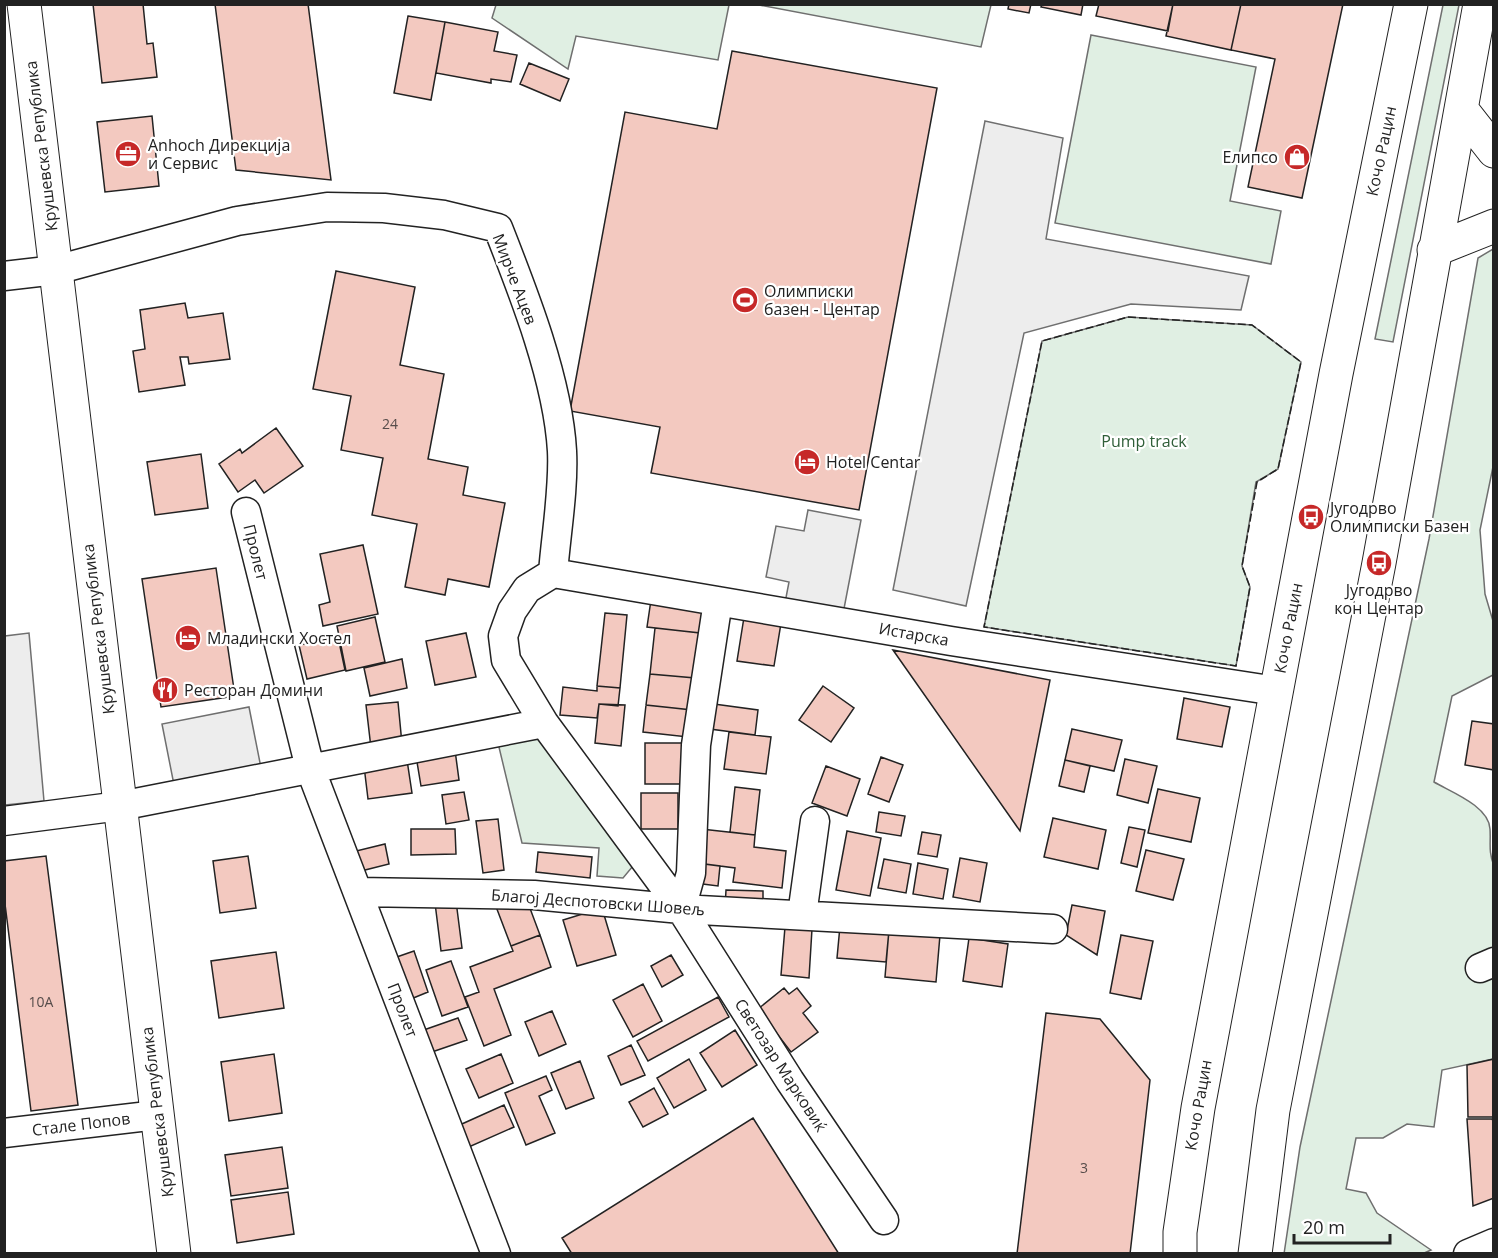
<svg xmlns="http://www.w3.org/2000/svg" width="1498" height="1258" viewBox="0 0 1498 1258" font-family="'Open Sans',sans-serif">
<rect width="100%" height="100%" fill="#fff"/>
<path fill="#e0efe3" stroke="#6f6f6f" stroke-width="1.5" d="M496 5V4L729 5 718 60 576 36 568 69 492 18Z
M759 5 991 4V5L981 47Z
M1443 5H1459L1393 342 1375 339Z
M1091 35 1256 67 1230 201 1281 211 1271 264 1055 223Z
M1493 249 1494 462 1480 530 1485 594 1493 621V675L1452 696 1434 782C1451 792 1489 806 1490 829 1491 843 1488 851 1494 866L1493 1059 1442 1070 1434 1127 1407 1124 1383 1138H1356L1346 1189 1366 1193 1377 1213 1431 1250 1422 1254H1284L1300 1147 1429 539 1478 258Z
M1128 317 1252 325 1301 362 1278 469 1256 482 1242 566 1250 587 1236 666 984 627 1042 341Z
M539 733 633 866 623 878 597 876 599 848 522 843 498 743Z"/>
<path fill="#ededed" stroke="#6f6f6f" stroke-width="1.5" d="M985 121 1063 138 1046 239 1249 276 1241 310 1131 304 1024 333 966 606 893 590Z
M808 510 861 520 842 619 784 608 789 582 766 577 776 526 804 531Z
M29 633 44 801 5 805V636Z
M249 707 263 778 176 795 162 724Z"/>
<path fill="#f3c9c0" stroke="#222" stroke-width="1.5" d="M93 4H143L147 44 153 43 157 77 102 83Z
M215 4H308L331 180 236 170Z
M1009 4H1031L1029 13 1008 9Z
M1042 4H1083L1081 15 1041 7Z
M1099 4H1173L1168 31 1096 16Z
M1173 4H1241L1231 50 1166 36Z
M1241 4H1343L1302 198 1248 187 1275 59 1231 50Z
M408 16 445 22 431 100 394 93Z
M445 22 498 32 494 51 517 55 511 82 491 79V83L436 73Z
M732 51 937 88 859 510 651 473 660 427 570 411 625 112 717 129Z
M529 63 569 79 560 101 520 84Z
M152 116 159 186 105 192 97 122Z
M336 271 415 287 400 365 444 374 428 459 468 467 463 495 505 503 489 587 448 579 445 595 405 587 417 524 372 515 383 458 341 450 351 396 313 389Z
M185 303 188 318 223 313 230 359 189 364 188 357H180L185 385 139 392 133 351 145 349 140 310Z
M276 428 303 466 264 493 255 480 238 492 219 464 240 449 242 453Z
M201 454 208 508 155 515 147 462Z
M363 545 378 614 323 626 319 605 330 602 320 554Z
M216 568 235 696 161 707 142 579Z
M651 600 703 605 700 633 647 627Z
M745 611 782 617 774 666 737 661Z
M605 613 627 615 620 688 597 686Z
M375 617 385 662 346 671 337 626Z
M655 628 700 633 695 678 650 674Z
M466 633 476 677 435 685 426 641Z
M338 637 345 670 307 679 299 645Z
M893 650 1050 680 1020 831Z
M402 659 407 688 370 696 364 668Z
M650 674 695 678 692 710 646 705Z
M597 686 620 688 618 706 599 704 597 718 560 715 563 687 597 691Z
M823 686 854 708 831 742 799 720Z
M1184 698 1230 707 1222 747 1177 739Z
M398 702 402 744 371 748 366 705Z
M599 704 625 705 621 746 595 743Z
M714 704 758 710 755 735 710 729Z
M646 705 692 710 688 737 643 732Z
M1472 721 1494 724V770L1465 765Z
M1072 729 1122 740 1114 771 1065 760Z
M729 732 771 737 766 774 724 769Z
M645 743H684V784H645Z
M455 750 459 780 421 786 416 756Z
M881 757 903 765 889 802 868 794Z
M1125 759 1157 766 1148 803 1117 795Z
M407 760 412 793 368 799 364 766Z
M1065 760 1090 766 1084 792 1059 786Z
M826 766 860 779 847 816 812 803Z
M735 787 760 790 755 835 730 832Z
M1158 789 1200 798 1191 842 1148 833Z
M464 792 469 820 446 824 442 795Z
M641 793H678V829H641Z
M879 812 905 816 901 836 876 832Z
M1053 818 1106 830 1098 869 1044 857Z
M498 819 504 870 483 873 476 821Z
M1129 827 1145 830 1137 867 1121 863Z
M411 829H455L456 854 411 855Z
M701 829 755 835 754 847 786 851 782 888 733 882 735 868 697 863Z
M847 831 881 838 870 896 836 890Z
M922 832 941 835 937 857 918 854Z
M385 844 389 864 357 872 352 852Z
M1146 850 1184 859 1173 900 1136 891Z
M538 852 592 857 590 878 536 872Z
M46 856 78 1105 31 1111 4 896V861Z
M248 856 256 908 220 913 213 861Z
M960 858 987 863 980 902 953 897Z
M884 859 911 864 906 893 878 888Z
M697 863 720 866 718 886 695 883Z
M918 863 948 869 943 899 913 894Z
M726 890 763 891V909L725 908Z
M456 901 462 948 441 951 435 903Z
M528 903 540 935 511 946 495 904Z
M1072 905 1105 911 1097 955 1066 935Z
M602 908 616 955 577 966 563 920Z
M840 926 889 930 886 962 837 958Z
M785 927 812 929 809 978 781 975Z
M889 930 940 935 936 982 885 977Z
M540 935 551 967 494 989 511 1035 484 1046 465 997 479 992 470 967 513 951 511 946Z
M1121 935 1153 941 1141 999 1110 993Z
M969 938 1008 944 1002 987 963 981Z
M414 951 428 992 406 1001 391 959Z
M276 952 284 1008 219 1018 211 961Z
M671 955 683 975 662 987 651 966Z
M451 961 468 1007 442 1016 426 970Z
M643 984 662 1021 633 1037 613 1000Z
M784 988 789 994 797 988 811 1006 803 1013 818 1032 791 1052 758 1009Z
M718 997 729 1017 648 1061 637 1041Z
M552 1011 566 1044 539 1056 525 1022Z
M1046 1013 1100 1019 1150 1080 1130 1254H1017Z
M458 1018 467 1040 426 1054 418 1032Z
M735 1030 757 1065 722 1087 700 1053Z
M631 1045 645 1075 621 1085 608 1056Z
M274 1054 282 1113 229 1121 221 1062Z
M501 1054 513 1083 479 1098 466 1069Z
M689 1059 706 1090 674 1108 657 1078Z
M1494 1059V1117H1468L1467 1065Z
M580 1061 594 1098 566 1109 551 1073Z
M546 1076 552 1090 539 1096 555 1133 526 1145 505 1093Z
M654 1088 668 1114 643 1127 629 1102Z
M504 1105 514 1127 462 1150 453 1128Z
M753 1118 839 1254H572L562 1238Z
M1467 1119H1492L1494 1123V1198L1473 1206Z
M282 1147 288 1188 231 1196 225 1155Z
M288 1192 294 1234 237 1243 231 1200Z"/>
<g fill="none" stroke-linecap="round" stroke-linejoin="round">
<defs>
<path id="minor" d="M4 276 56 270 237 221 327 207 384 208 444 215 498 228C524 294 558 380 562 451 564 489 556 534 553 573L527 589 512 611 503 636 506 660 544 723 681 909 790 1081 884 1220
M246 512 310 768 496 1254
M553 573 951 641 1276 691
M4 821 120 806 544 723
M358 892 534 895 681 909 1053 929
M681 909 691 873 696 745 718 601
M802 915 815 821
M1480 968 1494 962
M4 1133 157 1115
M1468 1254 1494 1243"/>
<path id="tertiary" d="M24 4 174 1254
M1461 109 1494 151
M1434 250 1494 226
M1180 1254V1232L1198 1108 1336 374 1411 4
M1255 1254 1273 1110 1379 563 1480 4"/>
</defs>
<use href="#minor" stroke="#222" stroke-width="31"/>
<use href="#tertiary" stroke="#222" stroke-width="35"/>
<use href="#minor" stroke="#fff" stroke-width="28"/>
<use href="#tertiary" stroke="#fff" stroke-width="33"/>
<path stroke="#222" stroke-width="1.5" stroke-dasharray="8 3" stroke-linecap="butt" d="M1128 317 1252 325 1301 362 1278 469 1257 482 1242 566 1250 587 1236 666 984 627 1042 341Z"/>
</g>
<defs>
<symbol id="office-disc" viewBox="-11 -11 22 22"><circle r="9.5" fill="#c62828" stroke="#fff"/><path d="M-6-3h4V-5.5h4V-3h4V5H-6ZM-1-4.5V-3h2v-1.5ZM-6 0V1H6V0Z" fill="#fff"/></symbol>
<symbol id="shop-disc" viewBox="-11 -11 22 22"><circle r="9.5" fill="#c62828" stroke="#fff"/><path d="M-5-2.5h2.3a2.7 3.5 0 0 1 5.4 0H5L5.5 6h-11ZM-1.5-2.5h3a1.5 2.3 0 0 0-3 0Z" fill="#fff"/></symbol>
<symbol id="stadium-disc" viewBox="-11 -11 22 22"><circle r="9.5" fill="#c62828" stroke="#fff"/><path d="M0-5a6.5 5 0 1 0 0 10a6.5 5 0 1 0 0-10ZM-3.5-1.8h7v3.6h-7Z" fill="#fff"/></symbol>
<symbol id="hotel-disc" viewBox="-11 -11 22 22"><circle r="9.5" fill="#c62828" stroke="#fff"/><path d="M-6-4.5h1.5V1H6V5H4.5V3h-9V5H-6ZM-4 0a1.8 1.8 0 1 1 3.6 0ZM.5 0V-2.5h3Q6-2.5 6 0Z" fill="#fff"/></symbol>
<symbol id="bus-disc" viewBox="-11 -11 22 22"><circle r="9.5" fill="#c62828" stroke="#fff"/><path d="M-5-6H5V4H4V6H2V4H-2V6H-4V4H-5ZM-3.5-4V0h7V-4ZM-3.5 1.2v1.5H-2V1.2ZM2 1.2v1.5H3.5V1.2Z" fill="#fff"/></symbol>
<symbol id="restaurant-disc" viewBox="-11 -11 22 22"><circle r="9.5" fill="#c62828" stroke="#fff"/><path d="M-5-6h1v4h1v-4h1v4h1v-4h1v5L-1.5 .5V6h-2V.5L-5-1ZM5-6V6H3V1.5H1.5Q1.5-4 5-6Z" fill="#fff"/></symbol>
</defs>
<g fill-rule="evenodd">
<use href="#office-disc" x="113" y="139" width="30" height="30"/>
<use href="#shop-disc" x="1282" y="142" width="30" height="30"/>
<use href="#stadium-disc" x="730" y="285" width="30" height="30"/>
<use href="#hotel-disc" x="792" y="447" width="30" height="30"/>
<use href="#bus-disc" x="1296" y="502" width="30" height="30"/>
<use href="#bus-disc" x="1364" y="548" width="30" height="30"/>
<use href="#hotel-disc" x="173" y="623" width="30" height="30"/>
<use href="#restaurant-disc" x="150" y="675" width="30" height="30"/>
</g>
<g text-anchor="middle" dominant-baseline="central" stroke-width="4.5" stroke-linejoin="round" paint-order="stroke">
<g font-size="14" fill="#564c4a">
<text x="390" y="423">24</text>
<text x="41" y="1001">10A</text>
<text x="1084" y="1167">3</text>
</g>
<g font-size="16" fill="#222" stroke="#fff" text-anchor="start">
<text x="148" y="145">Anhoch Дирекција<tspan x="148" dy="18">и Сервис</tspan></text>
<text x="1278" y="157" text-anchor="end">Елипсо</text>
<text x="764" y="291">Олимписки<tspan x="764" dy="18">базен - Центар</tspan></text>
<text x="826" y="462">Hotel Centar</text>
<text x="1330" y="508">Југодрво<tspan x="1330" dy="18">Олимписки Базен</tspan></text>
<text x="1379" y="590" text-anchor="middle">Југодрво<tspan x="1379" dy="18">кон Центар</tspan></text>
<text x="207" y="638">Младински Хостел</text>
<text x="184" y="690">Ресторан Домини</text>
</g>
<g font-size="16" fill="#222" stroke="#fff">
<text transform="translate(41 146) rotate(-97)">Крушевска Република</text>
<text transform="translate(1381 151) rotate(-78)">Кочо Рацин</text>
<text transform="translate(515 279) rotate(69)">Мирче Ацев</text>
<text transform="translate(256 552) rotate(76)">Пролет</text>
<text transform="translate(1288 628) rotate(-79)">Кочо Рацин</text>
<text transform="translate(98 629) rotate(-97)">Крушевска Република</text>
<text transform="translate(914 634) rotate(10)">Истарска</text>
<text transform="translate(598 902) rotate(4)">Благој Деспотовски Шовељ</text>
<text transform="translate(403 1010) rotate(69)">Пролет</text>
<text transform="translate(781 1065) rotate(57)">Светозар Марковиќ</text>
<text transform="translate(1198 1105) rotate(-80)">Кочо Рацин</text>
<text transform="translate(157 1112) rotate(-97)">Крушевска Република</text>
<text transform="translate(81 1124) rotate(-7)">Стале Попов</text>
</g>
<g font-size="16" fill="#2f5e38" stroke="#fff">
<text x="1144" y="441">Pump track</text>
</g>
</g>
<rect width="1498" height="1258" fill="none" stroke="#222222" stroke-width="12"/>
<path d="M1294 1234v9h96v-9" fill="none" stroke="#222222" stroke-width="3"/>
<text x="1303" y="1234" font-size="18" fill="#222222" stroke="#ffffff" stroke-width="4.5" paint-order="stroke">20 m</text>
</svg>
